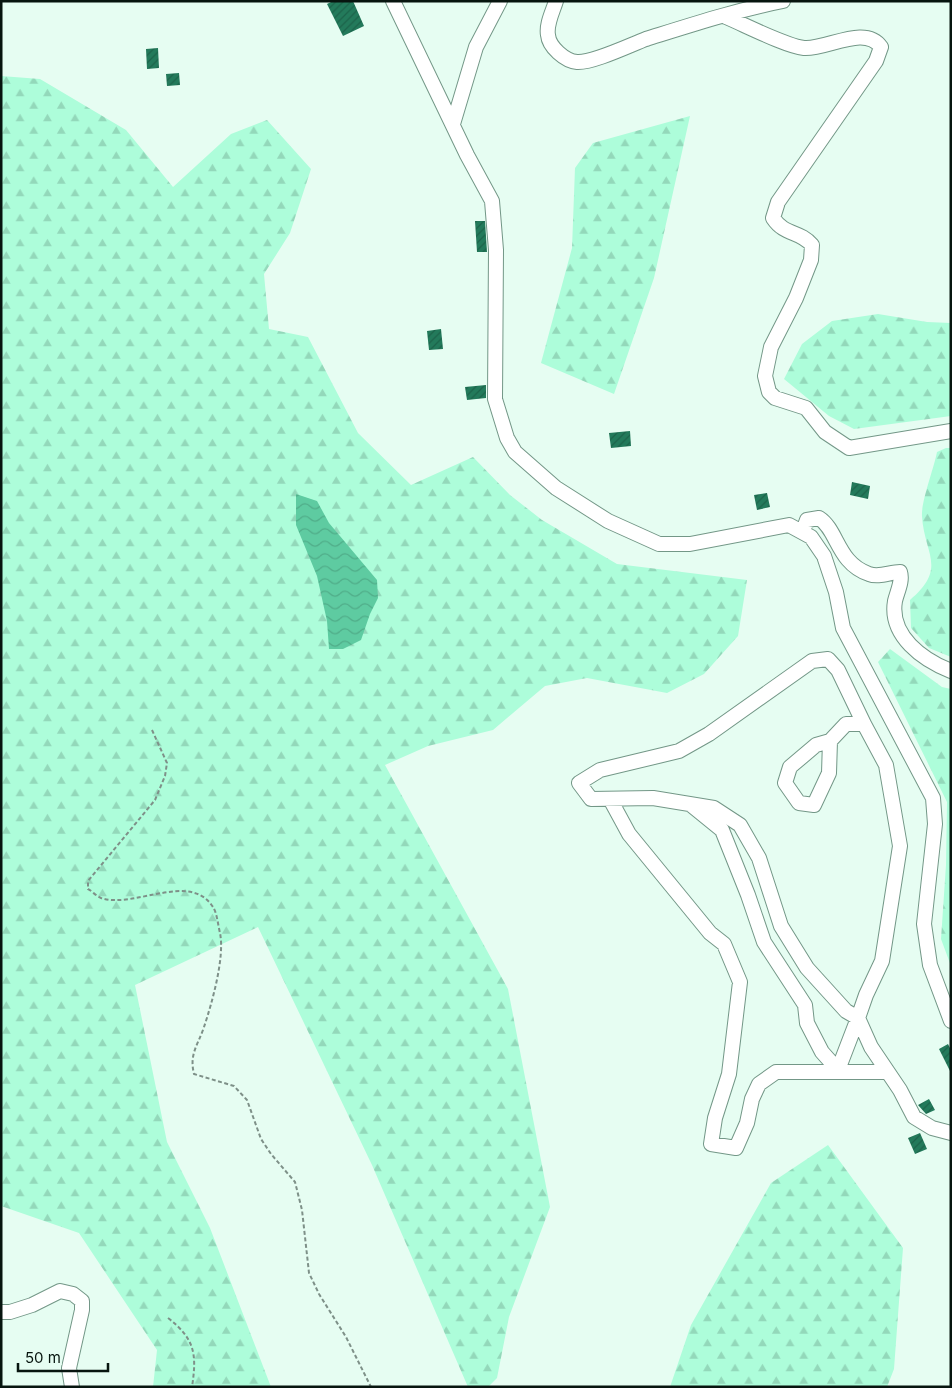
<svg xmlns="http://www.w3.org/2000/svg" width="952" height="1388" viewBox="0 0 952 1388" font-family="Inter,sans-serif">
<defs>
<pattern id="forest-firs" width="22" height="20" patternUnits="userSpaceOnUse" patternTransform="scale(1.25)"><rect width="22" height="20" fill="#adfdda"/><path d="M5 1l3.5 6h-7zM16 11l3.5 6h-7z" fill="#93d8ba"/></pattern>
<pattern id="water-waves" width="16" height="10" patternUnits="userSpaceOnUse" patternTransform="scale(1.25)"><rect width="16" height="10" fill="#5ecba1"/><path d="M0 5q4-4 8 0t8 0" fill="none" stroke="#50ad89"/></pattern>
<pattern id="building-hatch" width="6" height="6" patternUnits="userSpaceOnUse" patternTransform="scale(1.25)"><rect width="6" height="6" fill="#237a5b"/><path d="M-1 1l2-2M0 6l6-6M5 7l2-2" fill="none" stroke="#1c634a"/></pattern>
</defs>
<rect width="100%" height="100%" fill="#e6fdf2"/>
<path fill="url(#forest-firs)" d="M1 76 40 79 126 130 173 187 231 134 267 120 311 169 290 233 264 274 269 329 308 337 358 433 411 485 473 457 510 495 542 520 617 564 747 580 738 636 704 674 667 693 587 678 545 686 493 730 428 746 385 765 508 989 550 1207 509 1317 497 1378 488 1387H468L372 1165 258 927 135 985 167 1142 210 1228 271 1387H153L157 1350 79 1233 1 1206Z
M690 116 654 278 614 394 541 363 572 248 575 168 593 143Z
M878 314 927 322 951 323V416L854 429 829 416 784 379 802 344 832 321Z
M946 448H951V657L929 648 911 628 910 600C948 568 924 554 922 516 921 502 934 468 937 452Z
M890 649 942 687 951 689V966L941 939 946 865 947 802 878 662Z
M828 1145 903 1248 894 1369 887 1387H670L691 1325 771 1183Z"/>
<path fill="url(#water-waves)" d="M296 494 317 501 329 523 377 580 378 598 370 614 361 640 343 649H329L327 621 317 576 296 525Z"/>
<path fill="url(#building-hatch)" d="M333 1H353L364 26 343 36 327 4Z
M158 48 159 68 147 69 146 49Z
M179 73 180 85 167 86 166 74Z
M475 221H485L487 252H477Z
M441 329 443 349 429 350 427 331Z
M486 385V398L467 400 465 387Z
M630 431 631 446 611 448 609 433Z
M852 482 870 486 868 499 850 495Z
M767 493 770 507 757 510 754 495Z
M948 1044 951 1050V1073L939 1049Z
M929 1099 935 1110 926 1114 918 1105Z
M920 1133 927 1149 915 1154 908 1138Z"/>
<g fill="none" stroke-linecap="round" stroke-linejoin="round">
<defs>
<path id="street" d="M393 1 467 155 492 201 496 250 495 399 507 438 515 452 556 488 608 521 659 544H690L789 525 811 537 824 556 836 592 843 628 933 798 935 824 924 924 930 965 951 1021
M556 1C553 11 546 24 548 35 549 47 565 61 577 62 593 63 630 45 646 39 691 25 737 10 783 1
M726 17C745 25 786 46 804 48 826 50 865 24 881 47L876 61 778 202 773 218C785 236 799 230 812 245L811 260 796 298 771 347 765 376 769 392 775 398 806 408 825 432 849 448 951 431
M453 124 476 47 500 1
M803 531 807 520 819 518C838 530 837 563 869 574 879 578 890 572 900 572 903 581 897 592 895 601 889 636 923 660 951 671
M830 741 829 773 814 805 799 803 785 783 790 767 816 745 830 741 846 724H864L886 765 900 846 882 961 866 995 858 1018 871 1047 900 1090 914 1117 932 1128 951 1133
M610 799 629 834 710 933 724 944 740 982 729 1074 715 1118 711 1144 736 1148 747 1123 752 1099 759 1084 776 1072H887
M690 804 722 830 748 895 764 942 805 1005 807 1023 822 1052 838 1070 858 1018 846 1011 807 968 781 926 759 858 740 825 714 808 653 798 591 799 579 783 600 770 679 751 709 734 812 661 828 659 838 670 864 724
M1 1312H10L32 1305 60 1291 73 1294 82 1301V1310L69 1368 72 1387"/>
</defs>
<use href="#street" stroke="#739787" stroke-width="16"/>
<path stroke="#7e9088" stroke-width="2" stroke-dasharray="4 2.5" stroke-linecap="butt" d="M152 730 167 763 165 776 155 800 88 881V889C92 891 96 896 101 898 135 909 190 871 213 907 217 913 218 925 220 933 225 957 212 1003 204 1027 198 1045 189 1054 194 1074L234 1086 247 1100 261 1139 271 1154 295 1182 302 1210 309 1273 319 1294 346 1337 371 1387
M168 1318C195 1339 197 1354 192 1387"/>
<use href="#street" stroke="#fff" stroke-width="14"/>
</g>
<rect width="952" height="1388" fill="none" stroke="#07150f" stroke-width="5"/>
<path d="M18 1363v8h90v-8" fill="none" stroke="#07150f" stroke-width="2.5"/>
<text x="25" y="1363" font-size="15" fill="#07150f" stroke="#e6fdf2" stroke-width="4" paint-order="stroke">50 m</text>
</svg>
